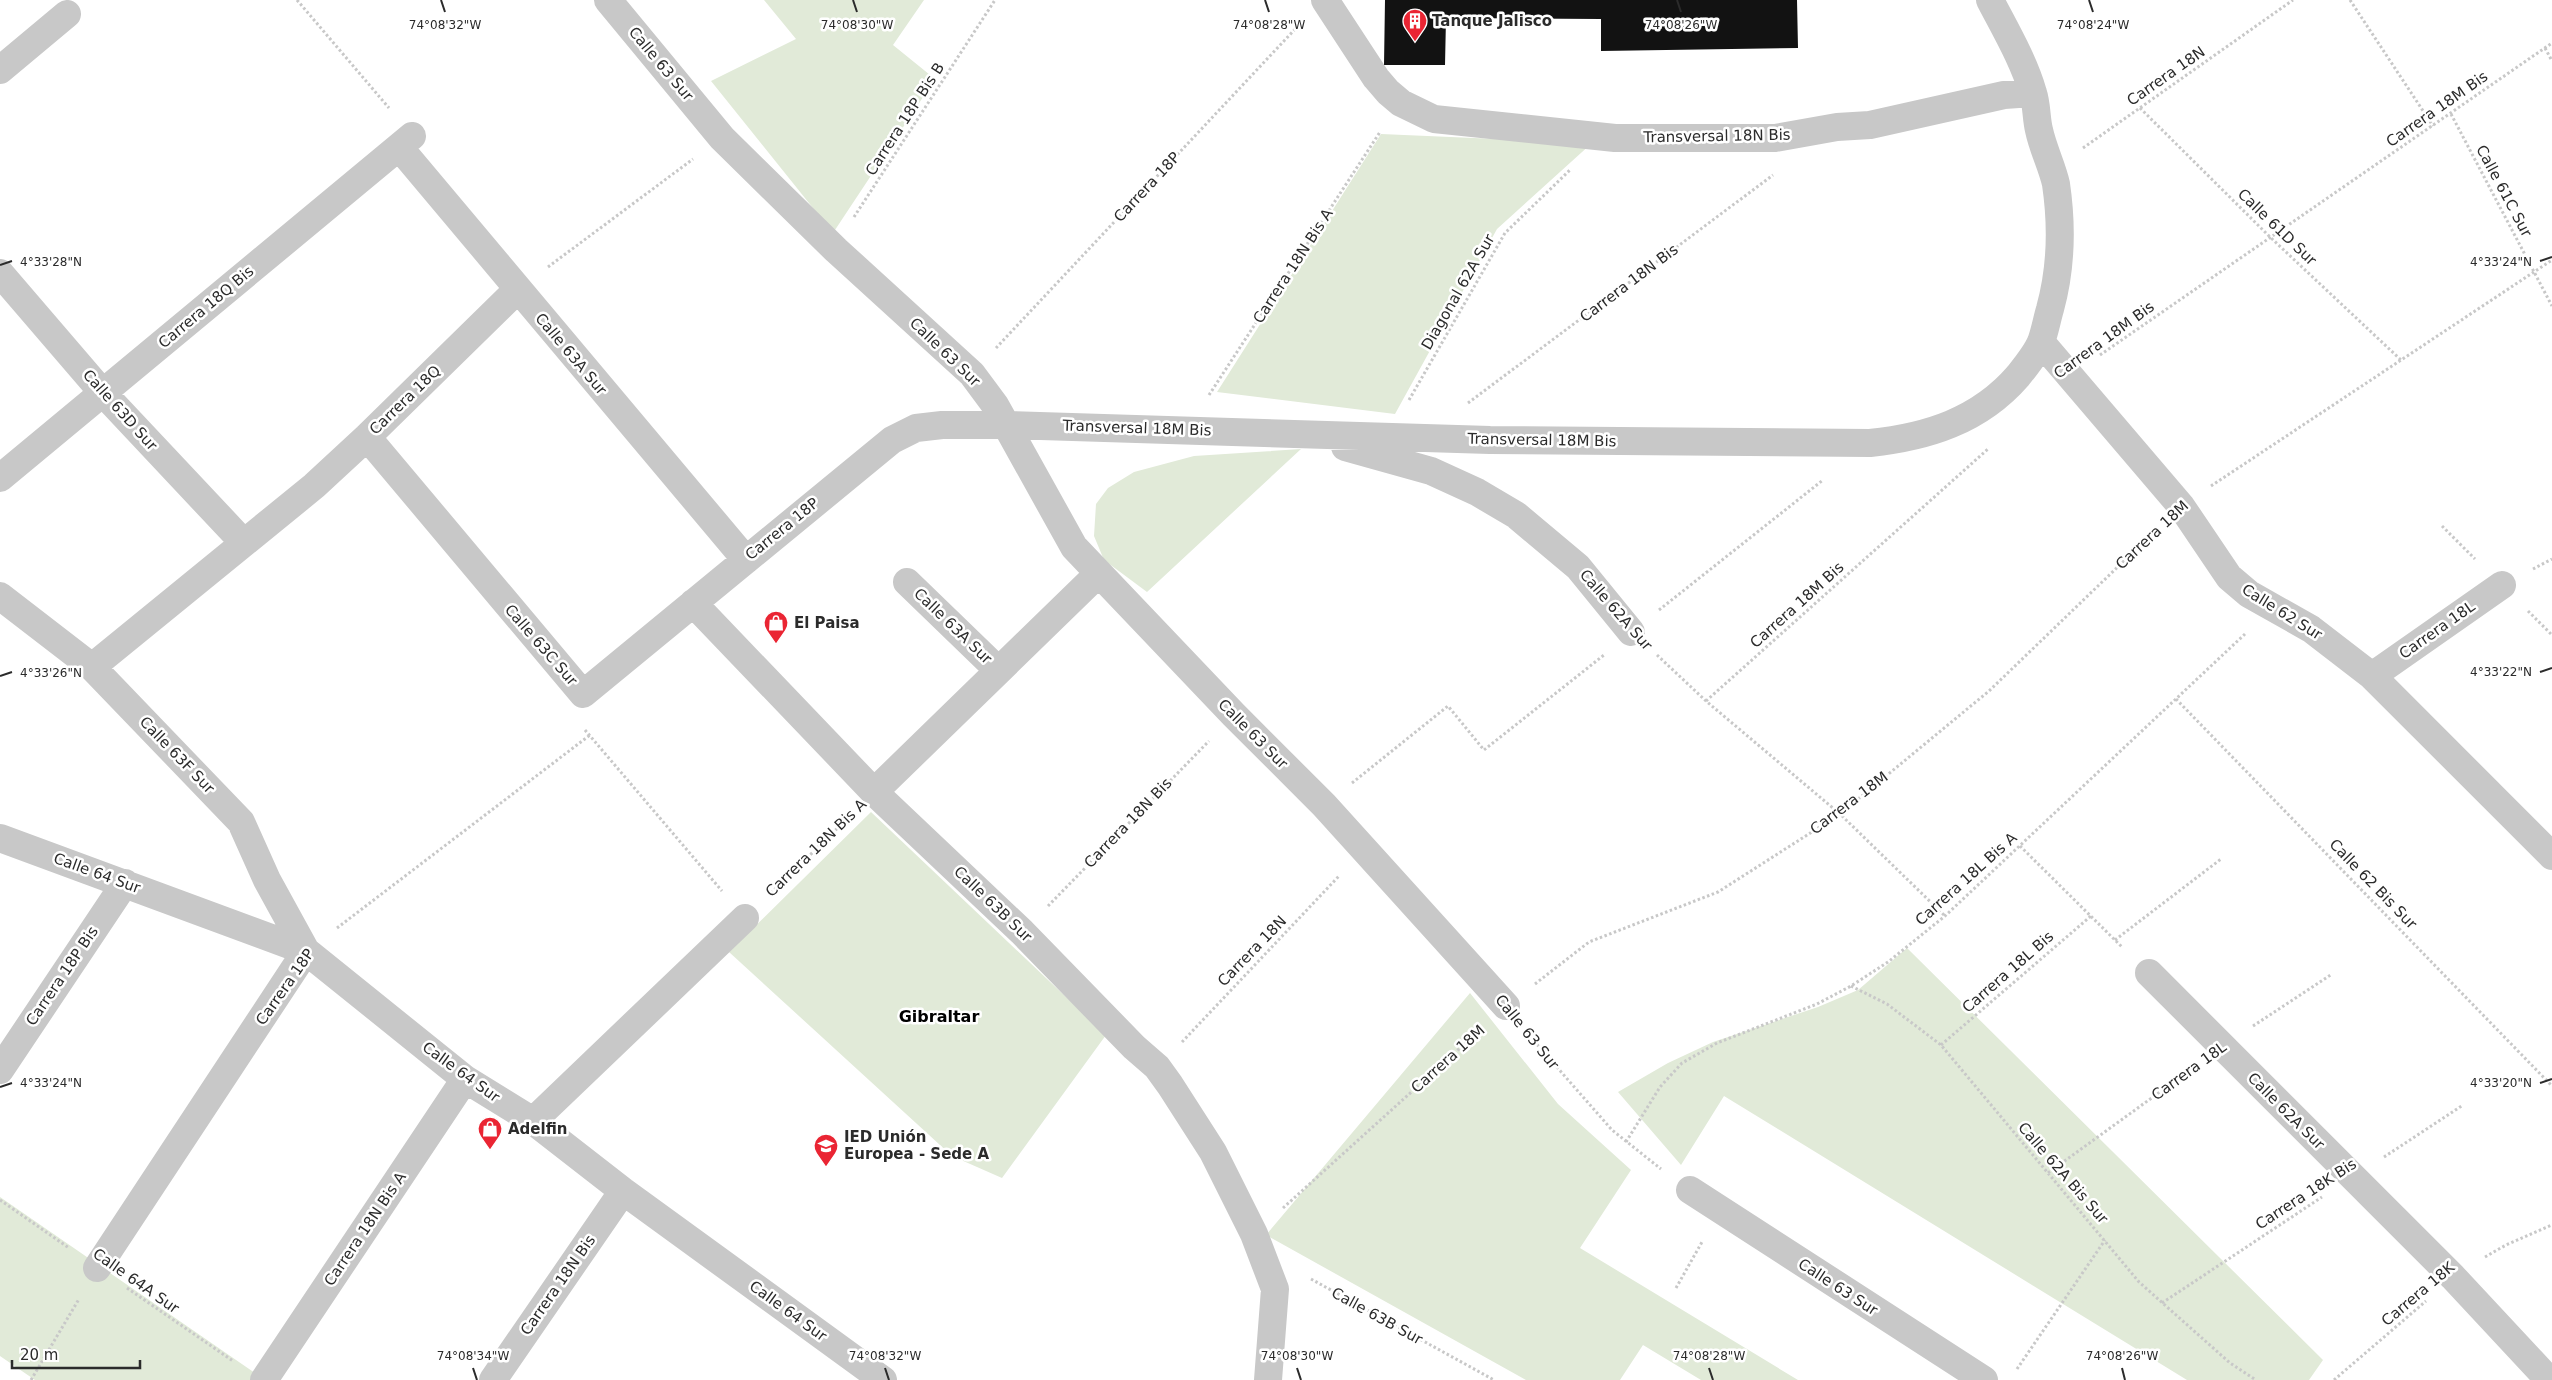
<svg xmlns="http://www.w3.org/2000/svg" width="2552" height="1380" viewBox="0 0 2552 1380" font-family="'DejaVu Sans',sans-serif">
<rect width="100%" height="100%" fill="#fff"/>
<path fill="#e1ead8" d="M764 0H924L893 45 935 79 833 233 711 81 796 39Z
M1381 134 1592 143 1497 229 1395 414 1217 392Z
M1301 449 1147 592 1104 560 1094 536 1096 504 1108 488 1134 472 1194 456Z
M871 812 1106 1035 1002 1178 952 1156 729 952Z
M1907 948 2323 1360 2309 1380H2187L1724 1096 1681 1165 1618 1092 1668 1063 1713 1042 1818 1007 1858 990Z
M1470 993 1558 1104 1631 1170 1580 1248 1798 1380H1701L1643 1345 1620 1380H1526L1266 1235Z
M0 1197 265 1380H35L0 1356Z"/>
<path fill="#121212" d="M1385 0H1797L1798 48 1601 51V19L1446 18 1445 65H1384Z"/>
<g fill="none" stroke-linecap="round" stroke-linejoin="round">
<path stroke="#c8c8c8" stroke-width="3" stroke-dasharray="2.5 2.5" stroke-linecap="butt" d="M297 0 389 108
M2350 0 2433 126
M2545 48 2552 61
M2140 108 2270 237 2401 360
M2451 114 2552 306
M2083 148 2293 0
M854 217 995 0
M548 267 693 159
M996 348 1298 26
M2100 355 2552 43
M1209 395 1380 132
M1409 400 1505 233 1570 170
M1468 403 1773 175
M2211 486 2552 260
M2442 526 2475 559
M2533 569 2552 559
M1659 610 1823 480
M2528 611 2552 635
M1657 655 1706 701 1840 814 1945 916
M2176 699 2552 1086
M1706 701 1988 449
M585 730 722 891
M1352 783 1448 706 1484 750 1604 655
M2020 846 2123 948
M771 893 849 817
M1048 906 1209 741
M337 928 590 735
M2115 940 2221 859
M1535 984 1589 942 1718 892 1840 814 1989 691 2155 531
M1851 986 1887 1004 1941 1045 2139 1282 2230 1363 2256 1380
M2253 1026 2332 974
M1527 1033 1612 1130 1661 1169
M1182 1042 1339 876
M1941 1045 2091 916
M1626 1142 1660 1087 1682 1063 1717 1043 1817 1004 1851 986 1888 962 1945 916 2245 634
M2384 1157 2463 1105
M2048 1173 2193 1068
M0 1200 69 1248
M1283 1208 1480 1030
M2485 1257 2506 1245 2552 1225
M1311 1279 1494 1380
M127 1288 233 1361
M1676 1288 1702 1242
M2162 1303 2322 1197
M2017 1369 2105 1240
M31 1380 79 1299
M2334 1380 2426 1301"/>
<path stroke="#c8c8c8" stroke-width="28" d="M608 0 722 138 836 250 972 374 995 405 1074 547 1234 715 1324 805 1506 1006
M1325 0 1376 78 1388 92 1401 103 1434 119 1615 138H1775L1837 127 1870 125 2004 95 2033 93
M0 70 67 14
M399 147 746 560
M0 273 103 393 243 542
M2041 342 2181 506 2229 577 2249 594 2311 629 2372 676 2552 856
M367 437 583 694 892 440 916 428 942 425H1006L1490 440 1870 443C1927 437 1979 421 2018 376 2026 366 2036 354 2041 342 2045 331 2047 319 2050 309 2061 269 2062 225 2056 184 2052 166 2043 149 2039 130 2036 118 2037 105 2033 93 2024 61 2005 29 1990 0
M1345 447 1431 471 1477 492 1516 515 1578 567 1631 632
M0 478 412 136
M907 582 998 670
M0 596 92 667 241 822 267 880 306 951 97 1268
M693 603 874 792 1022 932 1134 1047 1157 1067 1170 1085 1213 1152 1254 1234 1275 1289 1268 1380
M92 667 314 486 367 437 517 290
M2372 676 2502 585
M874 792 1098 574
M0 838 306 951 465 1079 533 1121 623 1191 883 1380
M2149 973 2453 1277 2549 1380
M0 1070 125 883
M533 1121 745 918
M1690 1190 1984 1380
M264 1380 465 1079
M493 1380 623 1191"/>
</g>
<path fill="none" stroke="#2b2b2b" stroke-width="2" d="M441 0 445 12M853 0 857 12M1265 0 1269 12M1677 0 1681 12M2089 0 2093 12M2540 261 2552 257M0 265 12 261M2540 672 2552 668M0 676 12 672M2540 1083 2552 1079M0 1087 12 1083M473 1368 477 1380M885 1368 889 1380M1297 1368 1301 1380M1709 1368 1713 1380M2122 1368 2125 1380"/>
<defs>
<symbol id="building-pin" viewBox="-11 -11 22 30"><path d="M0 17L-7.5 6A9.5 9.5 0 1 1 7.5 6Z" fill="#ea2533" stroke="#fff"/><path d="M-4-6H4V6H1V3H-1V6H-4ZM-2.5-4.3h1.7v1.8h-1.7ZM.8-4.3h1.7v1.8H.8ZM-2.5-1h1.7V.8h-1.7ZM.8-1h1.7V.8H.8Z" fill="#fff"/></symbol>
<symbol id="shop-pin" viewBox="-11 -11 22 30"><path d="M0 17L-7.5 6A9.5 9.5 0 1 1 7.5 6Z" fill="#ea2533" stroke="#fff"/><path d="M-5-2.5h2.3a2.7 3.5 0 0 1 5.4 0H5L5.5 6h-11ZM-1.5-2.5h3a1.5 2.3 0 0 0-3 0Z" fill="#fff"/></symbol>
<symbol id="school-pin" viewBox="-11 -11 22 30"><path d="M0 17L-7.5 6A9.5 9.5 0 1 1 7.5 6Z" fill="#ea2533" stroke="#fff"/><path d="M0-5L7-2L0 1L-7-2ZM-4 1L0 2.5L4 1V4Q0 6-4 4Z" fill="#fff"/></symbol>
</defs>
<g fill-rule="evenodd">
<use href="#building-pin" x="1401" y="7" width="28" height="38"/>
<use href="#shop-pin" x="762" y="609" width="28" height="38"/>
<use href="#shop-pin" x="476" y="1115" width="28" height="38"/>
<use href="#school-pin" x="812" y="1132" width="28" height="38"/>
</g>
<g text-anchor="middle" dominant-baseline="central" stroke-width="5" stroke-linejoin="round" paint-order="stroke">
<g font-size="15" font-weight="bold" fill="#2b2b2b" stroke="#fff" text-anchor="start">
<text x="1432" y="21">Tanque Jalisco</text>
<text x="794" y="623">El Paisa</text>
<text x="508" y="1129">Adelfin</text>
<text x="844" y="1137">IED Unión<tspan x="844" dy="17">Europea - Sede A</tspan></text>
</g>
<g font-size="15" fill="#2b2b2b" stroke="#fff">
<text transform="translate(661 64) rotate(50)">Calle 63 Sur</text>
<text transform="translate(2166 76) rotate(-35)">Carrera 18N</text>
<text transform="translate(2437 109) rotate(-35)">Carrera 18M Bis</text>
<text transform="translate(905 119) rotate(-57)">Carrera 18P Bis B</text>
<text transform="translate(1717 136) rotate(-1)">Transversal 18N Bis</text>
<text transform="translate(1147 187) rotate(-47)">Carrera 18P</text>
<text transform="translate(2504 191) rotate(62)">Calle 61C Sur</text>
<text transform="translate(2277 227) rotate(44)">Calle 61D Sur</text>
<text transform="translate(1293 266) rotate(-57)">Carrera 18N Bis A</text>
<text transform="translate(1629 283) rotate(-37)">Carrera 18N Bis</text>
<text transform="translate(1458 292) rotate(-60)">Diagonal 62A Sur</text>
<text transform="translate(206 307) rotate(-40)">Carrera 18Q Bis</text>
<text transform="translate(2104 340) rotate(-36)">Carrera 18M Bis</text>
<text transform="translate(945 352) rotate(44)">Calle 63 Sur</text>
<text transform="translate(571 354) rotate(50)">Calle 63A Sur</text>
<text transform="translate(405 400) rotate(-44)">Carrera 18Q</text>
<text transform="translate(120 410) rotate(48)">Calle 63D Sur</text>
<text transform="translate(1137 428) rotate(2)">Transversal 18M Bis</text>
<text transform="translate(1542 440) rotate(1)">Transversal 18M Bis</text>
<text transform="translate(782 529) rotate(-39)">Carrera 18P</text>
<text transform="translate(2152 535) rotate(-43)">Carrera 18M</text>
<text transform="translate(1797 605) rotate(-42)">Carrera 18M Bis</text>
<text transform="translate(1616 610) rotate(49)">Calle 62A Sur</text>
<text transform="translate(2282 612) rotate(32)">Calle 62 Sur</text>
<text transform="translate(953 626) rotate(44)">Calle 63A Sur</text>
<text transform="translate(2437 630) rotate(-35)">Carrera 18L</text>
<text transform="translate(541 645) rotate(49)">Calle 63C Sur</text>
<text transform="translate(1253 734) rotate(45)">Calle 63 Sur</text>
<text transform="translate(177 755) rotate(46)">Calle 63F Sur</text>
<text transform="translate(1849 803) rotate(-37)">Carrera 18M</text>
<text transform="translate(1128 823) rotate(-46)">Carrera 18N Bis</text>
<text transform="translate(816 848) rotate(-44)">Carrera 18N Bis A</text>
<text transform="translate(97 873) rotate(20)">Calle 64 Sur</text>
<text transform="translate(1966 879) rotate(-42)">Carrera 18L Bis A</text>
<text transform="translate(2373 884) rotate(46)">Calle 62 Bis Sur</text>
<text transform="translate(993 904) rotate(44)">Calle 63B Sur</text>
<text transform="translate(1252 951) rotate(-46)">Carrera 18N</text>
<text transform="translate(2008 972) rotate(-41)">Carrera 18L Bis</text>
<text transform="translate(62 976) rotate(-56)">Carrera 18P Bis</text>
<text transform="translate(285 987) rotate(-55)">Carrera 18P</text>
<text transform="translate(1527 1032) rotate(51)">Calle 63 Sur</text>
<text transform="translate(1448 1059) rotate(-42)">Carrera 18M</text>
<text transform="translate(2189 1071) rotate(-36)">Carrera 18L</text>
<text transform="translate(461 1072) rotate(36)">Calle 64 Sur</text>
<text transform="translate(2286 1111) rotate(45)">Calle 62A Sur</text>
<text transform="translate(2063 1173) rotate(49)">Calle 62A Bis Sur</text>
<text transform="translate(2306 1194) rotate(-33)">Carrera 18K Bis</text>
<text transform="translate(365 1229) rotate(-56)">Carrera 18N Bis A</text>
<text transform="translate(136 1281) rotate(35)">Calle 64A Sur</text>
<text transform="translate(558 1285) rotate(-55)">Carrera 18N Bis</text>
<text transform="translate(1838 1287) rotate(33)">Calle 63 Sur</text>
<text transform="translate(2418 1294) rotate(-40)">Carrera 18K</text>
<text transform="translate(788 1311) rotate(36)">Calle 64 Sur</text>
<text transform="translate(1377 1316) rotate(29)">Calle 63B Sur</text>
</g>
<g font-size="16" font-weight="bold" fill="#000" stroke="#fff">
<text x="939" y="1016">Gibraltar</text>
</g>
</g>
<g font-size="12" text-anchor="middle" fill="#2b2b2b" stroke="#fff" stroke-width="5" stroke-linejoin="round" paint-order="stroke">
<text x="445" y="29">74°08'32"W</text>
<text x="857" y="29">74°08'30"W</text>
<text x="1269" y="29">74°08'28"W</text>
<text x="1681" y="29">74°08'26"W</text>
<text x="2093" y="29">74°08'24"W</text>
<text x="2501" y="266">4°33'24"N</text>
<text x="51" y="266">4°33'28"N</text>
<text x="2501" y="676">4°33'22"N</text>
<text x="51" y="677">4°33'26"N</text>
<text x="2501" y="1087">4°33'20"N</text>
<text x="51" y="1087">4°33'24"N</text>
<text x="473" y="1360">74°08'34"W</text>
<text x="885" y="1360">74°08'32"W</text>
<text x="1297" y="1360">74°08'30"W</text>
<text x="1709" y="1360">74°08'28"W</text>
<text x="2122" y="1360">74°08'26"W</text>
</g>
<path d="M12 1360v8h128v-8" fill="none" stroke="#2b2b2b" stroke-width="2.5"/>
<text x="20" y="1360" font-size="15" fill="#2b2b2b" stroke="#ffffff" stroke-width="4" paint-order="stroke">20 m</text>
</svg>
